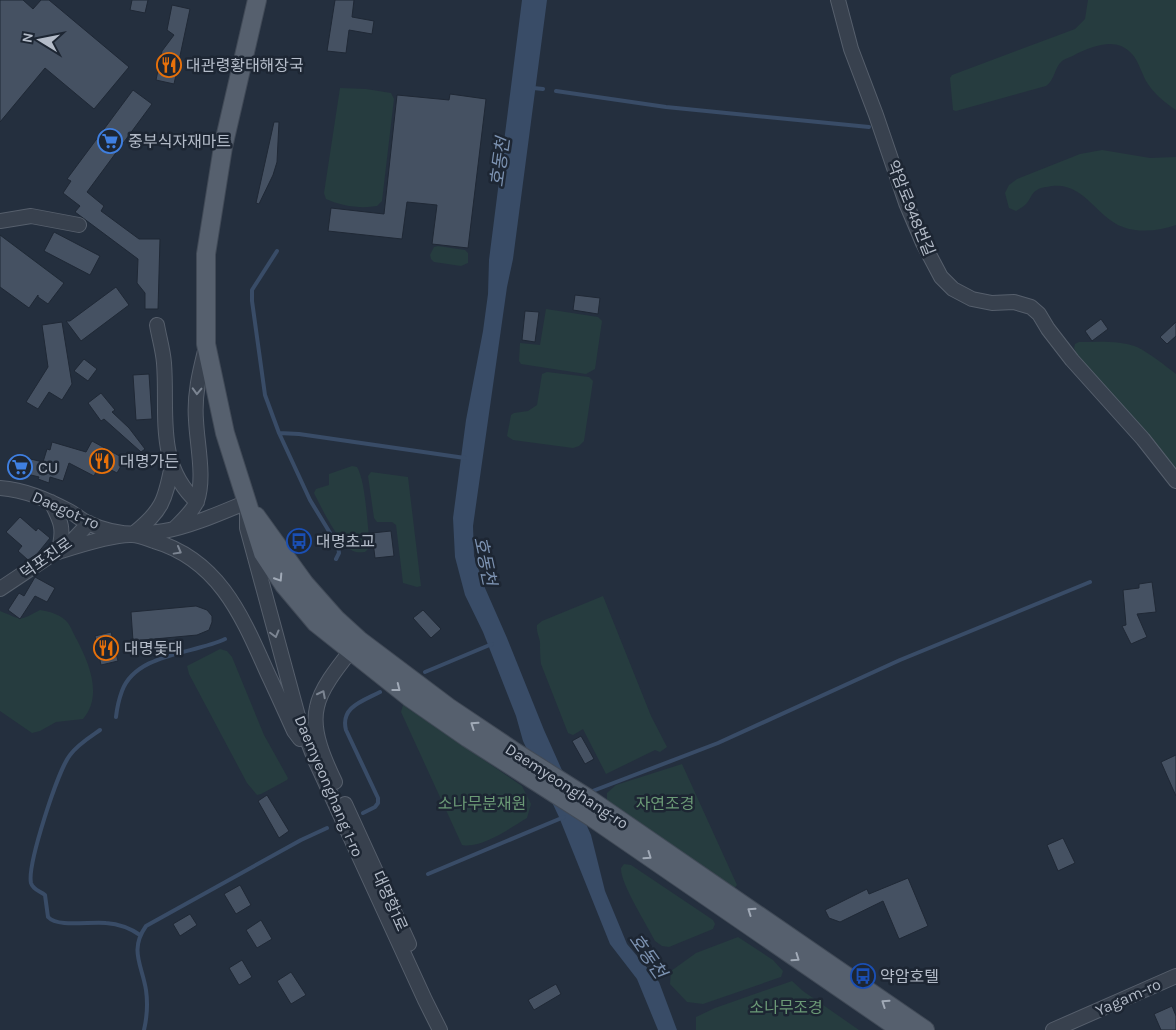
<svg xmlns="http://www.w3.org/2000/svg" width="1176" height="1030" viewBox="0 0 1176 1030" font-family="Karla,'Noto Sans KR',sans-serif">
<rect width="100%" height="100%" fill="#242f3e"/>
<path fill="#263c3f" d="M1088 0H1176V110C1164 102 1153 93 1146 81 1141 72 1139 62 1132 54 1117 36 1093 46 1076 54 1072 57 1066 58 1062 61 1054 68 1055 80 1046 86L956 111 953 110 950 78 952 75 1075 29 1085 19Z
M340 88 366 89 391 93 394 99 382 201 377 206C361 209 341 206 326 199L324 193Z
M1102 150 1150 158 1176 157V225C1160 231 1139 233 1123 227 1097 218 1084 182 1052 186 1047 187 1041 187 1037 190 1031 193 1030 201 1025 205 1023 207 1019 209 1016 211L1009 208 1005 193 1009 185 1017 179 1080 154Z
M438 246 465 250 468 253V263L461 266 434 262 431 259 430 255 434 247Z
M546 309 598 317 602 321 595 369 586 374 521 364 519 361 520 343 540 345Z
M1079 342C1098 342 1119 340 1137 347 1151 354 1164 365 1176 374V474L1077 354 1074 348 1075 344Z
M547 372 589 377 593 381 584 441 579 446 573 448 513 440 507 436 511 415 514 413 528 411 537 405 542 374Z
M352 466 357 467C366 482 367 525 370 544L368 549 365 552C361 552 357 553 353 551 339 544 321 507 314 493L316 489 329 485V474Z
M371 472 408 477 421 586 417 587 403 583 396 525 392 522H377L374 518 368 476Z
M603 596 651 716 667 747 660 752 655 750 606 774 583 729 573 735 568 733 541 664C540 656 540 649 540 642 539 636 536 631 537 625L542 621Z
M40 610C50 612 61 614 68 623 71 627 74 635 77 640 89 663 103 696 83 719L56 722 40 731 32 733 0 711V611C23 620 17 622 40 610Z
M220 649 227 651 232 657 264 735 288 778 287 780 261 794 257 795 247 783 189 674 187 666Z
M403 705 522 786 531 804 527 818C510 828 482 849 462 845L401 712Z
M682 764 737 885 733 890 612 806 607 800V793L616 785Z
M624 864 631 865 713 920 715 924 713 929 669 947 662 946 655 941C647 925 620 883 621 868Z
M738 937 773 960 783 971 781 977 703 1004 687 1002 670 984 671 971 696 953Z
M792 981 803 991 859 1030H696V1017L715 1008Z"/>
<path fill="#394c67" d="M522 0H547L513 259 507 287 473 526 474 556 485 588 507 638 544 730 591 835 605 891 627 944 659 982 677 1030H658L637 979 610 944 559 817 523 741 516 716 483 632 465 595 455 557 453 518 466 420 483 331 488 294 489 260Z"/>
<g fill="none" stroke-linecap="round" stroke-linejoin="round">
<path stroke="#394c67" stroke-width="4" d="M533 88 543 89
M556 91 666 107 869 127
M277 251 252 290V301L265 395 279 433 299 434 465 458
M279 433 310 500 338 546 339 553 336 559
M425 672 492 644
M116 717C117 708 119 699 122 691 136 653 194 654 225 639
M100 730C90 737 78 744 70 755 58 770 27 865 31 883 33 890 40 891 45 895L48 917C58 928 91 921 106 923 119 924 130 928 140 935
M590 792 718 743 900 660 1090 582
M363 813 375 807 378 803V798L346 730C340 707 363 701 380 692
M428 874 564 817
M144 1030C147 1017 148 1004 146 990 142 965 129 950 146 926L301 840 327 828"/>
</g>
<path fill="#455162" stroke="#1f2835" d="M0 0H23L33 9 41 0H49L129 67 94 109 45 68 0 122Z
M132 0H148L145 13 130 10Z
M335 0H354L352 17 374 21 372 34 349 30 346 53 327 51Z
M172 5 190 9 174 84 156 80 162 51 174 35 167 30Z
M133 90 152 104 87 192 104 206 101 211 139 239H160L158 309H145V293L137 283 138 259 75 212 80 206 63 193 71 181 67 179Z
M450 94 486 99 468 248 432 244 437 205 407 202 402 239 328 231 331 208 384 214 397 95 449 100Z
M274 122H279L277 162 273 175 259 204 256 203Z
M54 232 100 256 90 275 44 251Z
M0 235 64 283 48 304 38 297V295L29 308 0 287Z
M116 287 129 305 81 341 66 321H70Z
M575 295 600 298 598 314 573 310Z
M525 311 539 312 535 342 522 340Z
M1101 319 1108 329 1092 341 1085 331Z
M62 322 72 384 62 400 49 392 38 409 26 402 48 367 42 325Z
M1176 322V336L1167 344 1160 337Z
M84 359 97 369 88 381 74 371Z
M149 374 152 419 136 420 133 375Z
M101 393 115 410 112 412 129 428 145 449 141 452 104 419 101 421 88 403Z
M92 441 125 459 117 473 100 464 94 476 69 463 63 481 50 477 49 483 38 479 39 477 19 472 22 457 43 462 47 449 50 450 52 442 86 452Z
M20 517 36 531 38 528 50 538 37 554 28 560 18 551 22 546 6 532Z
M391 531 394 556 375 558 372 533Z
M35 577 55 588 47 602 35 596 20 619 8 610 19 593 24 596Z
M1152 582 1156 612 1137 614 1147 637 1131 644 1122 626 1126 625 1123 590 1139 588V584Z
M196 606 207 610 212 616V622L209 630 197 635 133 641 131 612Z
M423 610 441 629 431 638 413 618Z
M111 632 118 661 101 665 95 636Z
M581 736 594 759 585 764 572 741Z
M1176 755V796L1161 762Z
M267 795 289 831 279 838 258 801Z
M1063 838 1075 863 1058 871 1047 845Z
M908 878 928 926 899 939 883 901 840 922 829 918 825 910 867 889 869 894Z
M240 885 251 905 236 914 224 894Z
M190 914 197 925 180 936 173 924Z
M261 920 272 939 257 948 246 930Z
M242 960 252 977 239 985 229 968Z
M291 972 306 995 291 1004 277 981Z
M556 984 561 994 534 1010 528 1000Z
M1172 1006 1176 1016V1030H1161L1154 1014Z"/>
<g fill="none" stroke-linecap="round" stroke-linejoin="round">
<defs>
<path id="minor" d="M838 0 851 49 876 115 906 203 923 243 941 277 953 289 972 299 992 303 1014 302 1031 307 1039 314 1048 329 1072 360 1143 439 1176 481
M0 221 31 216 79 225
M157 325C159 337 163 350 164 363 168 412 155 464 197 502
M0 488C25 490 46 499 69 511 75 514 81 520 88 523 142 549 196 523 247 502V528L298 716 315 760 425 1000 440 1030
M51 502C61 521 65 530 58 552
M175 528C182 521 193 511 197 501 205 478 197 444 196 420 194 394 200 371 206 347
M133 534C162 511 165 501 172 465
M58 552C77 546 113 534 132 535 139 535 148 539 154 541 219 560 242 616 267 672 276 691 285 711 294 731L300 739
M0 589 72 541 89 523
M335 782C325 761 311 731 317 707 321 686 343 661 356 644
M345 804 409 944
M1053 1030 1176 976"/>
<path id="major" d="M257 0 223 147 206 254V344L225 433 263 553 284 585 316 623 409 697 468 738 593 818 901 1030
M256 516 305 584 336 619 359 640 448 707 515 752 586 797 925 1030"/>
</defs>
<use href="#minor" stroke="#565f6c" stroke-width="16"/>
<use href="#major" stroke="#414a57" stroke-width="20"/>
<use href="#minor" stroke="#38414e" stroke-width="14"/>
<use href="#major" stroke="#56606e" stroke-width="18"/>
</g>
<defs><path id="oneway-chevron" d="M-2-3.5L2.5 0L-2 3.5" fill="none" stroke-width="1.6" stroke-linecap="round" stroke-linejoin="round" transform="scale(1.25)"/></defs>
<g stroke="#7c8592">
<use href="#oneway-chevron" transform="translate(197 391) rotate(92)"/>
<use href="#oneway-chevron" transform="translate(178 551) rotate(29)"/>
<use href="#oneway-chevron" transform="translate(275 634) rotate(75)"/>
<use href="#oneway-chevron" transform="translate(322 694) rotate(-63)"/>
</g>
<g stroke="#a1aab7">
<use href="#oneway-chevron" transform="translate(279 578) rotate(57)"/>
<use href="#oneway-chevron" transform="translate(397 688) rotate(38)"/>
<use href="#oneway-chevron" transform="translate(474 725) rotate(-146)"/>
<use href="#oneway-chevron" transform="translate(648 856) rotate(35)"/>
<use href="#oneway-chevron" transform="translate(751 911) rotate(-145)"/>
<use href="#oneway-chevron" transform="translate(796 958) rotate(35)"/>
<use href="#oneway-chevron" transform="translate(885 1003) rotate(-146)"/>
</g>
<defs>
<symbol id="restaurant-ring" viewBox="-11 -11 22 22"><circle r="9.5" fill="#1d2633" stroke="#e8710a" stroke-width="1.5"/><path d="M-5-6h1v4h1v-4h1v4h1v-4h1v5L-1.5 .5V6h-2V.5L-5-1ZM5-6V6H3V1.5H1.5Q1.5-4 5-6Z" fill="#e8710a"/></symbol>
<symbol id="supermarket-ring" viewBox="-11 -11 22 22"><circle r="9.5" fill="#1d2633" stroke="#3f7fe0" stroke-width="1.5"/><path d="M-6-5.5h2.5l.6 2H6L4.5 2H-2.5L-4.4-4H-6ZM-1.5 3.2a1.3 1.3 0 1 0 .1 0ZM3 3.2a1.3 1.3 0 1 0 .1 0Z" fill="#3f7fe0"/></symbol>
<symbol id="bus-ring" viewBox="-11 -11 22 22"><circle r="9.5" fill="#1d2633" stroke="#1a4fb4" stroke-width="1.5"/><path d="M-5-6H5V4H4V6H2V4H-2V6H-4V4H-5ZM-3.5-4V0h7V-4ZM-3.5 1.2v1.5H-2V1.2ZM2 1.2v1.5H3.5V1.2Z" fill="#1a4fb4"/></symbol>
</defs>
<g fill-rule="evenodd">
<use href="#restaurant-ring" x="155" y="51" width="28" height="28"/>
<use href="#supermarket-ring" x="96" y="127" width="28" height="28"/>
<use href="#restaurant-ring" x="88" y="447" width="28" height="28"/>
<use href="#supermarket-ring" x="6" y="453" width="28" height="28"/>
<use href="#bus-ring" x="285" y="527" width="28" height="28"/>
<use href="#restaurant-ring" x="92" y="634" width="28" height="28"/>
<use href="#bus-ring" x="849" y="962" width="28" height="28"/>
</g>
<g text-anchor="middle" dominant-baseline="central" stroke-width="5" stroke-linejoin="round" paint-order="stroke">
<g font-size="16" fill="#b4bcc9" stroke="#1d2633" text-anchor="start">
<text x="186" y="65">대관령황태해장국</text>
<text x="128" y="141">중부식자재마트</text>
<text x="120" y="461">대명가든</text>
<text x="38" y="467">CU</text>
<text x="316" y="541">대명초교</text>
<text x="124" y="648">대명돛대</text>
<text x="880" y="976">약암호텔</text>
</g>
<g font-size="16" fill="#b4bcc9" stroke="#1d2633">
<text transform="translate(911 208) rotate(68)">약암로948번길</text>
<text transform="translate(66 510) rotate(24)">Daegot-ro</text>
<text transform="translate(46 558) rotate(-35)">덕포진로</text>
<text transform="translate(329 786) rotate(67)">Daemyeonghang 1-ro</text>
<text transform="translate(567 786) rotate(33)">Daemyeonghang-ro</text>
<text transform="translate(390 901) rotate(66)">대명항1로</text>
<text transform="translate(1128 997) rotate(-24)">Yagam-ro</text>
</g>
<g font-size="16" fill="#6b9a76" stroke="#1d2633">
<text x="482" y="803">소나무분재원</text>
<text x="665" y="803">자연조경</text>
<text x="786" y="1007">소나무조경</text>
</g>
<g font-size="18" font-style="italic" fill="#7c92b1" stroke="#1d2633">
<text transform="translate(500 162) rotate(-82)">호동천</text>
<text transform="translate(485 561) rotate(78)">호동천</text>
<text transform="translate(648 956) rotate(55)">호동천</text>
</g>
</g>
<g transform="translate(40 40) rotate(280)" stroke="#1d2633" stroke-width="4" paint-order="stroke">
<path d="M0-4L9 19L0 12L-9 19Z" fill="#b4bcc9"/>
<text y="-8" font-size="14" font-weight="bold" text-anchor="middle" fill="#b4bcc9">N</text>
</g>
</svg>
